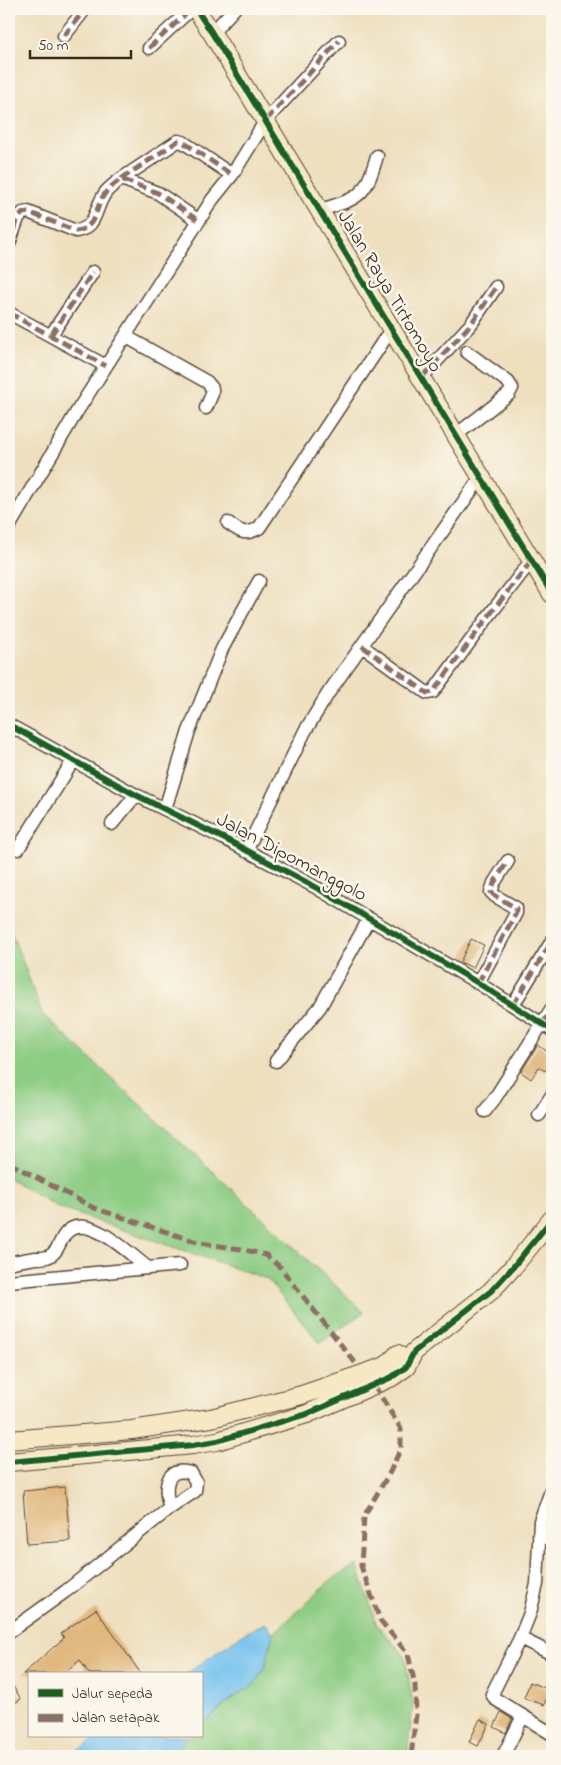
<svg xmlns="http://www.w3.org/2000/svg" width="561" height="1765" viewBox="0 0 561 1765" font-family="'Indie Flower',sans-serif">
<rect width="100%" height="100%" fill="#fbf7ec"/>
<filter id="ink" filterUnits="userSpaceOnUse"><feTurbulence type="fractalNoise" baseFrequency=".02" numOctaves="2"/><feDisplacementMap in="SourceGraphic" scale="10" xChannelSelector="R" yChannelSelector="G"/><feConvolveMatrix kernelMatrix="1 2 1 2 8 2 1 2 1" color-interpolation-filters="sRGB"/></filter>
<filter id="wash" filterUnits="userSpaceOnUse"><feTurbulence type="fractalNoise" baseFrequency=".0096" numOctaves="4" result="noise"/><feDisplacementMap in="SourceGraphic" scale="20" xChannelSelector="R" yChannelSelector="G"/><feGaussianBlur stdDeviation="1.12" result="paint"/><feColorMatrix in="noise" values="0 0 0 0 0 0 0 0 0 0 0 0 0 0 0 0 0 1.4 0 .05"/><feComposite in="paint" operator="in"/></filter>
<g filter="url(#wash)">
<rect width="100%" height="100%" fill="#eedfbe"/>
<path fill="#8dcc83" stroke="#647b50" d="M9 926 43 1015 364 1312 320 1343 267 1279 59 1208 9 1178Z
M357 1565 377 1625 405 1656 413 1705 407 1756H172L179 1746 189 1736H201V1725L233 1698 255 1684 265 1667 273 1634 334 1577Z"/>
<path fill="#73c1ee" stroke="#577686" d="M265 1623 273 1634 265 1667 255 1684 233 1698 201 1725V1674H186L243 1634Z
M100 1736H189L179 1746 172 1756H70Z"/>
<g id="blocks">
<path fill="#e0b77e" d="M471 939 484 945 473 968 460 962Z
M538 1045 552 1055V1060L545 1071 539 1067 531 1079 521 1072Z
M65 1487 70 1541 27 1544 23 1491Z
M96 1609 141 1674H89L80 1660 64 1674H23L64 1638 61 1633Z
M9 1680 21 1699 9 1707Z
M530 1682 550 1690 544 1705 524 1698Z
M501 1712 512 1719 506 1733 494 1727Z
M480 1719 489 1724 478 1746 469 1742Z"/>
</g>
</g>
<g filter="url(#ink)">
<use href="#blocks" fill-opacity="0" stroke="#564536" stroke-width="1"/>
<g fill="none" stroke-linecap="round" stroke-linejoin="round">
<defs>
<path id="street" d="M212 33 234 9
M64 36 85 9
M149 48 191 9
M121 179 178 141 183 142 232 175
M320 210C360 198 365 197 377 156
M9 244 18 218 23 213 28 212 76 231C98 228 94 207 106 192 110 187 116 183 121 179L158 193 199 221
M9 313 106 366
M51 335 93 272
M125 336 207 382 212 388V394L206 408
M422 377 471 324 496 287
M456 435 509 394 512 388 508 382 467 352
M228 523C241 532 244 536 259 528L392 328
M9 527 76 413 212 200 232 175 266 120 339 41
M362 646 427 693 433 692 488 617 531 561
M9 725 136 795 229 841 317 888 478 983 552 1030
M165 809 189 731 222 649 259 581
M112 824 136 795
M18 849 73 761
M246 851 305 731 329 692 481 477
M478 983 516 913V908L495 896 491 892 494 883 508 861
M513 1005 552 941
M276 1061 320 1007 369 919
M485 1111 495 1098 552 1008
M539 1115 552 1095
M9 1263C18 1261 27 1259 36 1258 39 1258 44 1258 47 1257 58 1254 59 1241 66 1233 86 1210 131 1255 148 1268L180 1265
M9 1281 148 1268
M539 1534 552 1538
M9 1632 66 1591 170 1508 195 1491 196 1482 191 1473C164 1465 164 1490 170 1508
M520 1638 530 1613 537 1584 540 1521 552 1488
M552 1654 520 1638 492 1694 495 1699 552 1734
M503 1756 523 1716"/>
<path id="secondary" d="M196 9 212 33 552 594
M9 1440 132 1430 211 1418 302 1395 386 1366 398 1354
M9 1462 193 1445 217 1441 307 1414 392 1377 406 1367 414 1352 491 1291 513 1267 552 1219"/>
</defs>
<use href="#street" stroke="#564536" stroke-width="15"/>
<use href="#secondary" stroke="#564536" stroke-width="20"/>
<use href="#street" stroke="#fff" stroke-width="12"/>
<use href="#secondary" stroke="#f7e8c3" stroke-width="18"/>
<path stroke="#8d6e63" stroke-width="5" stroke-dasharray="10 5" stroke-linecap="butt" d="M64 36 85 9
M149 48 191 9
M266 120 339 41
M121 179 178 141 183 142 232 175
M9 244 18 218 23 213 28 212 76 231C98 228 94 207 106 192 110 187 116 183 121 179L158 193 199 221
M9 313 106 366
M51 335 93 272
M422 377 471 324 496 287
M362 646 427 693 433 692 488 617 531 561
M478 983 516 913V908L495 896 491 892 494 883 508 861
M513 1005 552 941
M542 1025 552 1008
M9 1163 94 1208 200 1243 241 1249 266 1255 280 1267 357 1365
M374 1385 401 1429V1448L390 1472 364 1516 361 1566 380 1620 408 1654 415 1685 416 1715 411 1756"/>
<defs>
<path id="cycleway" d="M196 9 212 33 552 594
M9 725 136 795 229 841 317 888 478 983 552 1030
M9 1462 193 1445 217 1441 307 1414 392 1377 406 1367 414 1352 491 1291 513 1267 552 1219"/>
</defs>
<use href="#cycleway" stroke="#fbf7ec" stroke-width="9"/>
<use href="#cycleway" stroke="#1b5e20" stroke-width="6"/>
</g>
</g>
<g text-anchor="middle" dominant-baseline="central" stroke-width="5" stroke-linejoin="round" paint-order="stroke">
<g font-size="20" fill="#3b2a1e" stroke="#fbf7ec">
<text transform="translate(389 292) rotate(59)">Jalan Raya Tirtomoyo</text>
<text transform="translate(291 858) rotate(28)">Jalan Dipomanggolo</text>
</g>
</g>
<rect width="561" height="1765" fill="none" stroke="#fbf7ec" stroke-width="30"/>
<rect x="28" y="1672" width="175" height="65" fill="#fbf7ec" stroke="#aea59a"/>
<rect x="38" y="1689" width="25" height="8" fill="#1b5e20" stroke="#aea59a"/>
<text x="72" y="1698" font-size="15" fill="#3b2a1e">Jalur sepeda</text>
<rect x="38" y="1714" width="25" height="8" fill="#8d6e63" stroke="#aea59a"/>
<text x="72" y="1722" font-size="15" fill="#3b2a1e">Jalan setapak</text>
<path d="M30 50v8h101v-8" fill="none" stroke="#3b2a1e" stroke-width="2.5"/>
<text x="38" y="50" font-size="15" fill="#3b2a1e" stroke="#fbf7ec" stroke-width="4" paint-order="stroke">50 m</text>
</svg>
